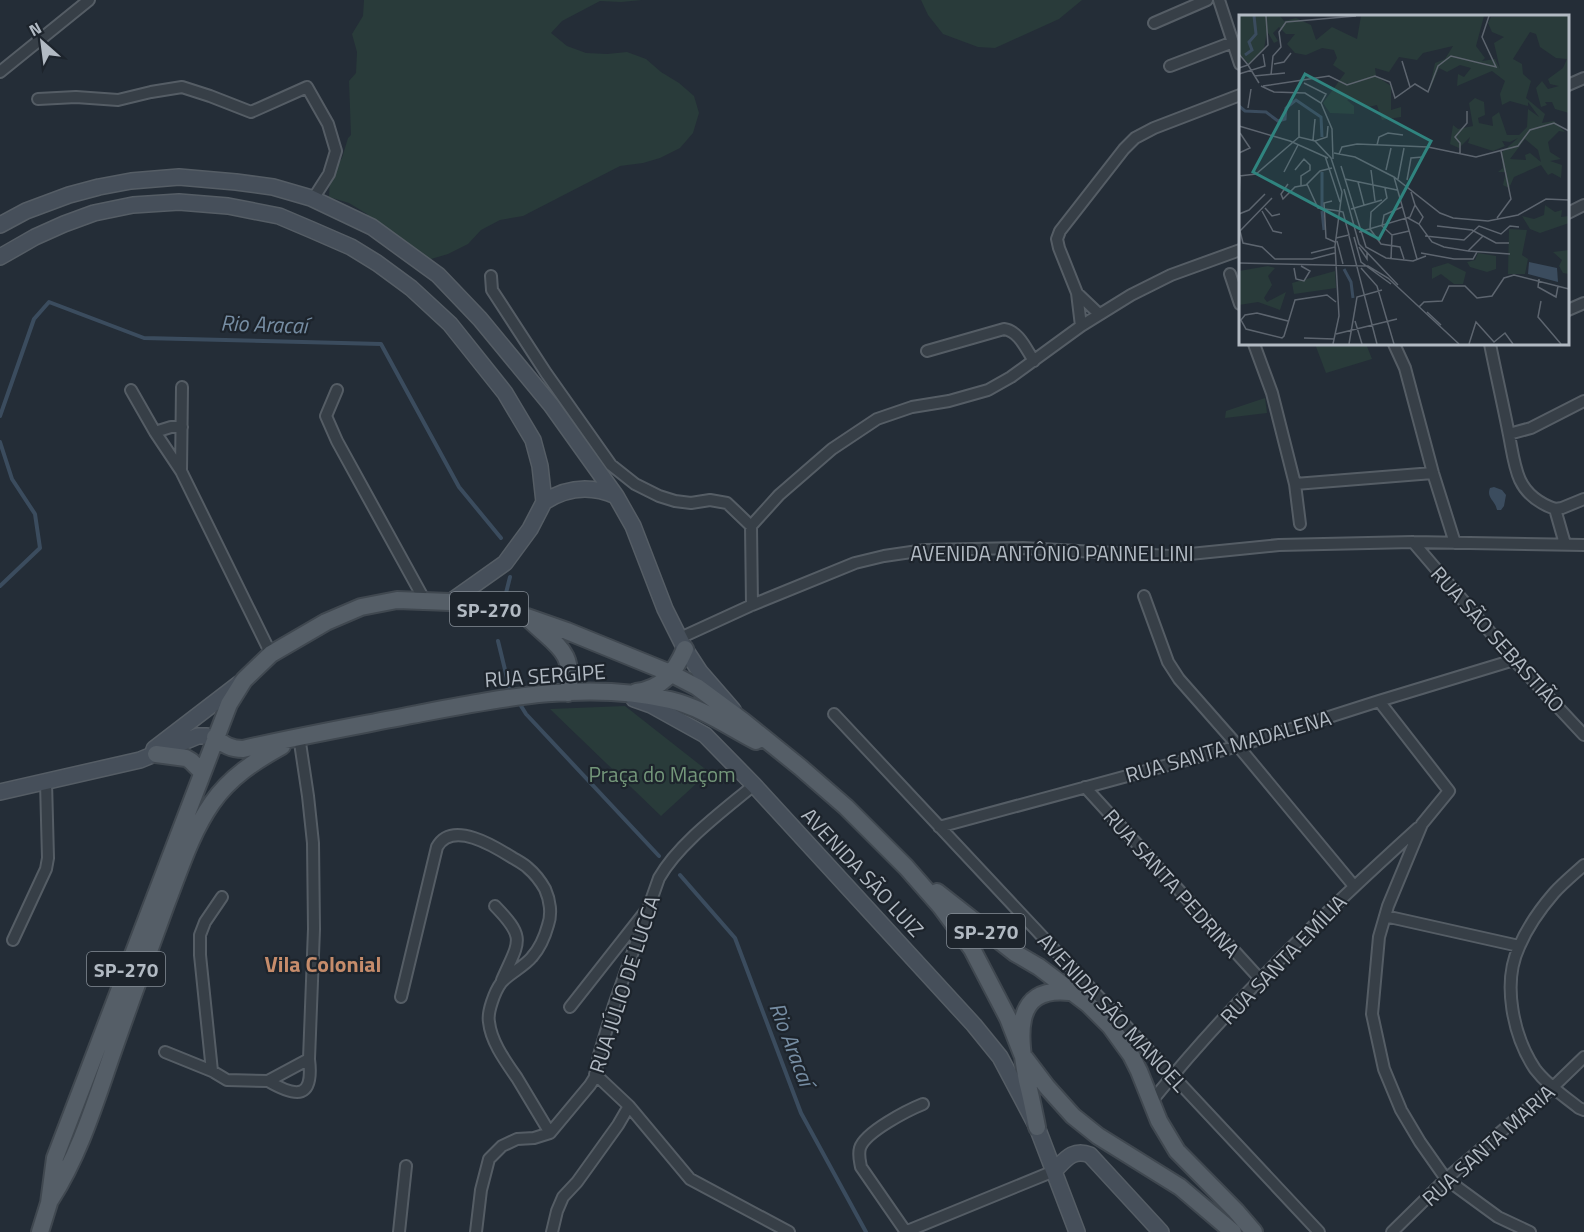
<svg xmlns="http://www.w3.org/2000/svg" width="1584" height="1232" viewBox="0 0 1584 1232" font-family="'Titillium Web',sans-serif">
<rect width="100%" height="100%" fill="#242d37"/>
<path fill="#293b3a" d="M364 0H642L621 2 600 1 562 21 551 33 567 46 586 53 607 54 627 52 646 59 661 72 679 83 694 96 699 113 693 133 680 148 660 158 643 163 620 166 523 216 500 220 481 230 468 244 448 254 431 259 411 253 378 229 367 214 349 203 329 197 330 176 342 158 348 138 351 135 349 81 356 73 357 52 352 34 363 16Z
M921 0H1082L1059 19 995 48 978 47 943 34 928 15Z
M1315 344H1366L1372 359 1326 373Z
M1265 398 1267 413 1225 418 1226 411Z
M625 706 709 772 661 816 550 709Z"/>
<path fill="#3b4c5e" d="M1494 487 1502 490 1506 495 1504 506 1501 510H1497C1496 501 1486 498 1490 488Z"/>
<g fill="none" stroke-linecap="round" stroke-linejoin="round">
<path stroke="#3b4c5e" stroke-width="4" d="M0 416 34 319 49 302 144 338 381 344 459 487 501 538
M0 442 12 479 35 514 40 548 0 586
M505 597 510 577
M498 641 509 686 513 692
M518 701 526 714 659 856
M680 875 735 938 801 1113 866 1232"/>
<defs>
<path id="minor" d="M1219 0 1240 64
M1154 23 1207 0
M1170 66 1233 42
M0 72 89 0
M1568 85 1584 78
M38 99 76 97 118 100 151 92 182 87 210 96 251 112 307 87 328 124 336 151 329 174 313 199
M1568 213 1584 205
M1230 274 1240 304
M491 276 492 290 546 373 611 465 635 484 659 496 675 501 691 503 710 500 727 503 751 526
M1077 293 1099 314
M1568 310 1584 303
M1081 326 1077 293 1059 248 1057 239 1060 231 1124 149 1135 138 1154 128 1240 95
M1254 344 1272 393 1295 484 1300 524
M1394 344 1405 368 1433 473 1455 543
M1490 344C1496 374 1503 404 1509 435 1512 450 1514 467 1520 480 1527 495 1541 504 1555 509
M927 351 1004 329C1019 331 1026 349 1034 361
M131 390 155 432 181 471 271 654
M337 390 326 416 337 441 425 601
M155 432 171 427H182
M1509 434 1531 428 1584 401
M181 471 182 387
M1295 484 1433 473
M1413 542 1514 660 1584 735
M1565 544 1555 509 1562 508 1584 499
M1144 596 1168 662 1179 679 1238 746 1354 886
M752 605 751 526 779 495 832 449 877 419 912 407 949 401 988 390 1011 377 1081 326 1131 295 1171 275 1240 250
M680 638 752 605 855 563 884 556 925 550 1023 548 1170 556 1279 545 1413 542 1584 545
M1379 701 1449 791 1422 824 1388 906 1379 937 1372 1014 1384 1069 1401 1110 1420 1142 1446 1179 1498 1217 1530 1232
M834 714 1319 1232
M299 736 308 796 313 843 314 929 309 1059C314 1099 297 1098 268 1081L309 1059
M1085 787 1260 979
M939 827 1238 746 1379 701 1514 660
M1584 865C1574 874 1563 883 1554 893 1541 908 1527 928 1519 947 1502 983 1513 1036 1535 1069 1547 1085 1564 1096 1579 1108L1584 1110
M495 906C527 939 519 941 502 980
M1385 916 1519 946
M13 940 46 869 48 858 46 782
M401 997 437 847C452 820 494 846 513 858 518 861 524 864 528 868 534 873 541 882 545 889 550 900 552 914 548 925 545 936 540 948 532 957 524 967 508 974 501 983 495 991 487 1012 489 1022 491 1042 506 1062 517 1078 528 1096 539 1115 550 1133
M570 1007 644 913
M165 1052 212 1071 227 1080 268 1081
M212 1071 200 955V935L205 922 222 897
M595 1074 629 1106 690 1179 789 1232
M1151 1102C1231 1003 1324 913 1418 828
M399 1232 406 1166
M476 1232 481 1190 489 1159 502 1146 517 1139 534 1138 550 1133 590 1085 595 1077 599 1055 614 1005 659 878C679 843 723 811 754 785
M552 1232 557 1211 563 1197 577 1182 618 1125 629 1106
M905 1232 1054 1171
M906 1232 861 1167C860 1161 858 1155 860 1148 865 1132 908 1110 923 1104
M1392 1232 1446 1179 1552 1088 1584 1057"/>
<path id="secondary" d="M0 225 26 211 69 195 99 187 131 181 179 177 236 182 273 187 311 198 372 227 438 275 480 319 551 405 616 496 633 526 665 609 685 649 700 672 733 710
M0 257 35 237 64 224 94 213 133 205 179 202 228 206 279 216 312 230 351 247 377 263 411 288 450 324 505 393 533 440 540 466 544 502 530 529 505 563 450 602
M544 502C567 487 591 485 616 496
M634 699 651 705 705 735 754 785 974 1025 1000 1057 1037 1127 1077 1232
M154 749 240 683
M0 792 140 760 198 736H206L215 737
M1054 1171C1065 1160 1073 1148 1090 1155L1161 1232"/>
<path id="primary" d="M530 620C557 647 575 650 568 693
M636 692C662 689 675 672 685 649
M215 737C224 745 231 749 243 749 299 736 356 726 412 715 496 699 585 680 670 700 703 708 727 726 756 741
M156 754 186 758 191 761 202 772
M937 892 1015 953 1039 967 1088 1004 1110 1026 1131 1055 1139 1071 1159 1121 1177 1151 1236 1211 1254 1232
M1037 1127C1034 1112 1031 1096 1027 1081 1020 1042 1009 985 1070 992
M51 1199C79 1155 94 1106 111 1057 129 1005 148 954 167 902 180 869 191 833 212 803 230 777 255 761 282 746
M40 1232 49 1203 55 1158 229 704 244 680 271 654 326 622 361 607 397 600 450 602 527 617 567 631 670 673 697 687 743 721 800 767 846 807 906 867 941 907 972 949 1008 1018 1022 1054 1047 1087 1073 1116 1098 1136 1180 1187 1233 1232"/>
</defs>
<use href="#minor" stroke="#555d65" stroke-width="14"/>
<use href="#secondary" stroke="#555d65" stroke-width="18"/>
<use href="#primary" stroke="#404850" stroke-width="20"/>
<use href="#minor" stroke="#373f47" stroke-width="10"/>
<use href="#secondary" stroke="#464f5a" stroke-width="15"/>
<use href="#primary" stroke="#555e67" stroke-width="16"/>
</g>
<g text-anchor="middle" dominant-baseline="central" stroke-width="4.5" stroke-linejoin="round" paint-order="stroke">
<g fill="#1d242c" stroke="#858d96" stroke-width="1.5">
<rect x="450" y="592" width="78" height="34" rx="4.5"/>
<rect x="947" y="914" width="78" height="34" rx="4.5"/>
<rect x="87" y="952" width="78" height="34" rx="4.5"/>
</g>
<g font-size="20" font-weight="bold" fill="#b2bac3">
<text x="489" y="609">SP-270</text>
<text x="986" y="931">SP-270</text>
<text x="126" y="969">SP-270</text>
</g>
<g font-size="21" fill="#b2bac3" stroke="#1d242c">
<text x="1052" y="553">AVENIDA ANTÔNIO PANNELLINI</text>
<text transform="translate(1498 639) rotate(48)">RUA SÃO SEBASTIÃO</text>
<text transform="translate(545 675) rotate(-4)">RUA SERGIPE</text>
<text transform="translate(1228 746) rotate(-16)">RUA SANTA MADALENA</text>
<text transform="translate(863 872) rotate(47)">AVENIDA SÃO LUIZ</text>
<text transform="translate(1172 883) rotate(48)">RUA SANTA PEDRINA</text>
<text transform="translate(1283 959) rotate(-46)">RUA SANTA EMÍLIA</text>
<text transform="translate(624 984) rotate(-72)">RUA JÚLIO DE LUCCA</text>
<text transform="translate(1113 1012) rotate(47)">AVENIDA SÃO MANOEL</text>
<text transform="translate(1488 1145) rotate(-42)">RUA SANTA MARIA</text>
</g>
<g font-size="21" fill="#739679" stroke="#1d242c">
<text x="662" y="774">Praça do Maçom</text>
</g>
<g font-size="22" font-style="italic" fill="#768da3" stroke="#1d242c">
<text transform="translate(264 324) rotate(2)">Rio Aracaí</text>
<text transform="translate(792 1044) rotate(69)">Rio Aracaí</text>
</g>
<g font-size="22" font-weight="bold" fill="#c68c6b" stroke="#1d242c">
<text x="323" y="964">Vila Colonial</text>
</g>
</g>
<g transform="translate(1239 15)">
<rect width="330" height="330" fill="#242d37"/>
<path d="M0 1H41L45 6 57 3 72 10 77 25 93 12 118 24 122 1H245L237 31 246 43 243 46 256 44 261 54 255 28 265 22 253 17 249 8 252 2 330 1V98L316 94 313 87H306L308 90 302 92 297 73 303 66 309 74 320 71 311 69 309 64 324 53 328 44 317 43 301 32 297 19 291 17 274 44 283 49 284 59 292 66 287 83 306 99 303 108 315 106 326 117 320 116 309 127 311 137 322 144 311 146 323 150 322 163 313 158 309 160 302 150 275 162 270 173 264 170 267 157H259L264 153 262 138 279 123 271 127 263 126 266 131 254 136 229 128 231 122 220 133 211 129 214 110 219 114 234 111 230 88 236 83 245 87 246 100 239 103 240 108 254 111 253 102 260 97 268 120H280L288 112 289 94 300 102 289 87V91L271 86 263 90 261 79 266 66 253 56 218 71 219 59 225 62 232 53 221 50 208 57 200 53 190 77 196 48 206 44 214 31 184 38 178 45 160 42 150 57 136 53 137 61 152 71V95L162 92V102L143 105 138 90 129 92 113 84 108 85 115 91V99L91 98 84 88 106 58 94 50 98 43 95 35 83 33 67 40 56 38 48 29 56 19H47L40 12 34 18 39 26 35 28 28 16 25 34 10 49 0 38ZM286 124 299 135 302 147 291 138 286 140 287 145 271 144ZM306 190 316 197 323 195 322 202 330 201V208L301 218 291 214 283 201 295 204 305 200ZM270 214 288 215 283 240 289 244 286 259H269ZM330 235V259L324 258 320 251 323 245 314 237ZM239 238 257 241V254L248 257 231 252 228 247 236 245ZM209 248 227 257 224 269H215L202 259 193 264V253ZM29 251 36 253 29 261 33 270 25 283 28 287 47 277 41 295 19 287 0 290V256ZM96 256 97 273 55 279 53 268Z" fill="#293b3a" fill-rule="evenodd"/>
<path d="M290 247 318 253 319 267 289 259Z" fill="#3b4c5e"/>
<path fill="none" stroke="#3b4c5e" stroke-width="3" d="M6 40 13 35 10 27 17 19 15 1M0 91 6 96 27 97 39 106 46 104 47 93 57 85 82 102 83 122M83 193V157M83 196 85 215M105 254 112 267 114 283"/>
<path fill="none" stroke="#5d656f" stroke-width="1.5" d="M0 39 9 50 0 53M163 46 171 72M35 49 45 47 52 38M0 59 26 51 24 39M32 60 34 41 42 32 40 17 47 7 117 1M15 61 46 58M20 68 9 50 29 30 27 1M65 68 87 79 82 88M22 71 35 77 66 78 82 88 93 114 94 144M24 71 90 61 108 70 136 61 151 67 156 83 176 69 189 77 199 51 212 41 257 52 243 22 250 1M9 93 12 74M0 111 51 126 89 143M60 122V95M74 125 76 104M76 126 88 122 89 111M138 130 140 122 149 118 164 120M0 138 11 133 1 118M95 138 116 142 155 162 201 198 214 203 249 206 279 200 307 184 330 185M100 139 103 132 118 129 189 132 237 142 279 131 291 115 315 108 330 116M221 139V128L216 122 228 108V96M86 141 101 187M102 151 127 232 147 243 174 246 187 241M56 155 65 144 71 150V155L62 161V172M132 155 136 186M147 155 152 133M45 157 59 130M0 161 17 159 60 122 76 126 92 143 103 177 96 231 100 301 94 329M155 162 178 244M106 164 158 175M159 164 165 133M168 165 172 143 184 142M119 167 125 190M49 169 42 179 44 184 56 172 67 170 81 156 93 153M68 169 79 193 100 196M146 173 148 183 132 197 131 214 142 229 161 232 165 244M105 174 120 229 159 270M0 184 1 162M93 186 85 188 87 223 96 227M176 190 184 202 180 209M163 192 145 200 143 211 153 220 170 216M26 193 33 201 41 199M112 194 143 185M23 196 34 216 43 218M0 199 10 195 26 179M169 203 180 209 193 227 205 232 229 236 244 221M258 203 272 184 262 136M198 211 233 215 257 228H270M1 216 4 228 23 232 36 244H73L96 238M0 217 33 183M120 217 171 202 176 190 172 177M110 221 138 329M186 221 225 225 240 211 262 219 271 211 280 212M115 222 122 247 152 269M97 223 110 220 104 197 100 196M98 226 104 249M120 232 128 244V238M229 236 271 239M72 238 96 232M182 238 215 244H234L238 237M152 244 153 220M0 248 129 251 149 263 220 329M55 253 57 264 65 266 71 256 62 251M122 253 138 271 155 329M300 264 299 272 317 282 319 271M302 286 299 302 322 329M180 292 185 287 203 286 210 271H226L238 283 253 281 265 263 275 260 330 274M188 297 202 310M49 306 18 298 6 300 2 305 7 314 43 323 45 321 56 285 88 280 97 287M116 306 123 329M97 319 158 304M65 323 95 324M110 329 118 282 143 275M230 329 237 307 255 327 266 318 274 329"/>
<path fill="#30847f" fill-opacity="0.15" stroke="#30847f" stroke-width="3" d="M66 59 192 126 140 224 14 157Z"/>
<rect width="330" height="330" fill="none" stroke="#b2bac3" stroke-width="3"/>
</g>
<g transform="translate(42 42) rotate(332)" stroke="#1d242c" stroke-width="4.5" paint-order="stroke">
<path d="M0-4.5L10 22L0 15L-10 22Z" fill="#b2bac3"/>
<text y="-9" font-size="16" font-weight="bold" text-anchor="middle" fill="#b2bac3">N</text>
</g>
</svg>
